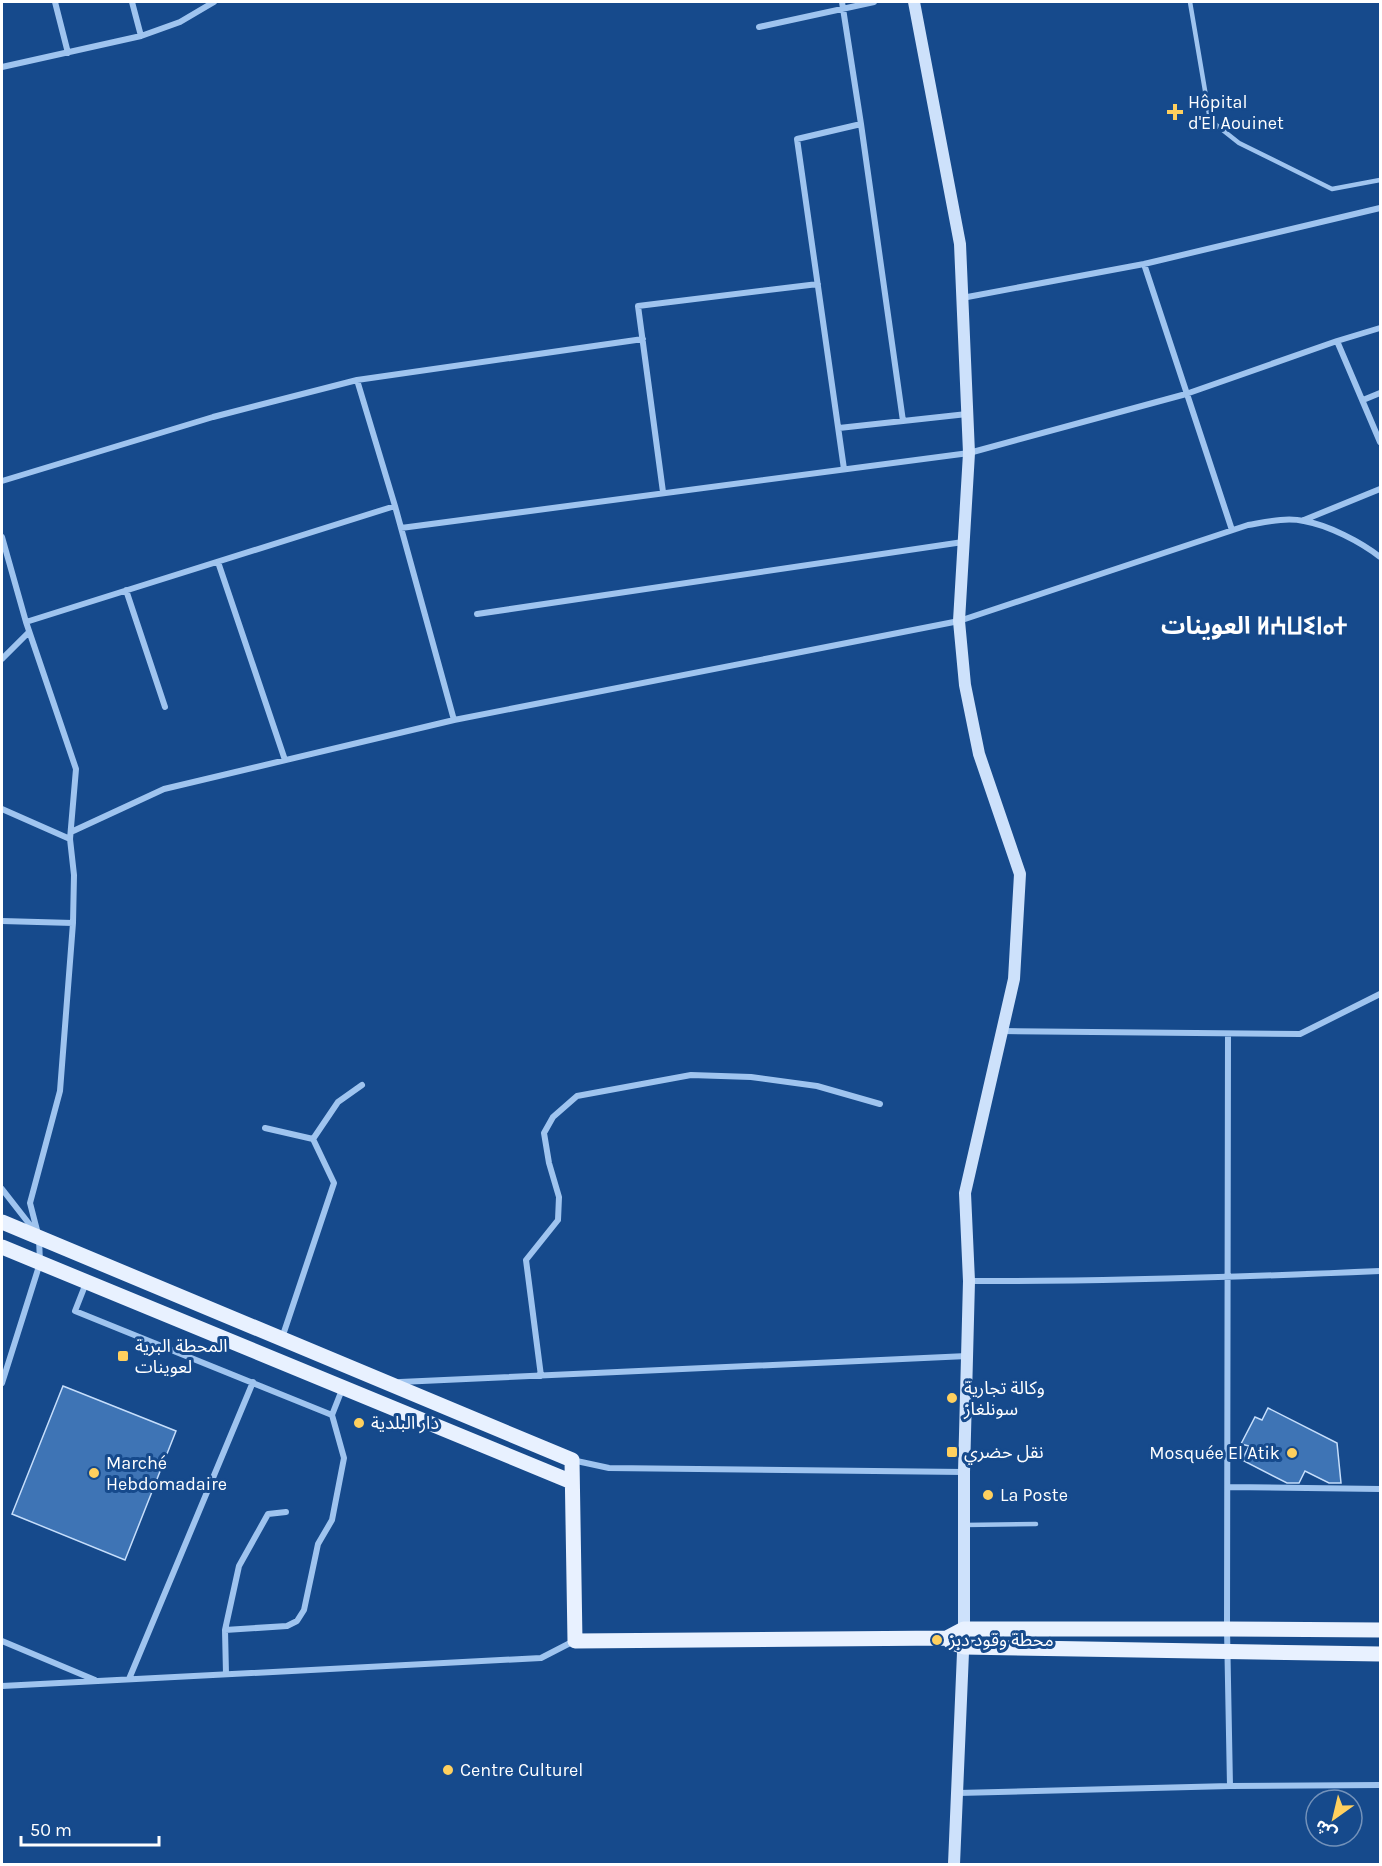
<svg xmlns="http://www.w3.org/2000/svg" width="1382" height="1866" viewBox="0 0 1382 1866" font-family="Karla,'Noto Sans Arabic','Noto Sans Tifinagh',sans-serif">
<rect width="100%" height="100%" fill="#164a8c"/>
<path fill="#3e74b5" stroke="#c6defb" stroke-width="1.5" d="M63 1386 176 1431 125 1560 12 1514Z
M1268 1408 1337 1443 1341 1483H1329L1305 1471 1299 1483H1287L1242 1460 1249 1446 1241 1444 1255 1417 1262 1420Z"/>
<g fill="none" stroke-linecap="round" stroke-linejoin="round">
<path stroke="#9fc4ef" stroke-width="4.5" d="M1190 2 1210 120 1239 143 1332 189 1380 180
M964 1525 1036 1524"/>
<path stroke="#9fc4ef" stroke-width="6" d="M55 2 68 53
M132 2 141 36
M842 2 861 124 903 421
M759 27 874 2
M2 67 141 36 180 22 214 2
M1144 264 1232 530
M962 298 1144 264 1380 208
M1337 341 1380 442
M357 380 395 506 454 720
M1363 400 1380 393
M839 428 967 414
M844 469 797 139 861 124
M2 481 213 417 357 380 643 339
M663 492 638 306 818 284
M1304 520 1380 489
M401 528 969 453 1186 394 1337 341 1380 328
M2 537 26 622 76 769 70 839 74 875 73 923 60 1091 30 1203 39 1238 40 1263 2 1383
M218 562 285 760
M126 590 165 707
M477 614 963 542
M26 622 395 506
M2 659 29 632
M2 809 70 839
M71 832 164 789 454 720 959 621 1248 525C1266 522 1286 517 1304 521 1328 525 1361 542 1380 557
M2 921 73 923
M1002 1031 1300 1034 1380 994
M1228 1034 1227 1629 1230 1786
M265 1128 313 1139 334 1183 282 1338
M313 1139 338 1102 362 1085
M2 1189 34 1230
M969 1281C1107 1282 1243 1277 1380 1271
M86 1283 75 1311 332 1415 343 1387
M541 1376 526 1260 558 1220 559 1197 549 1163 544 1133 553 1117 577 1096 691 1075 751 1077 817 1086 880 1104
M400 1382 967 1356
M572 1460 609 1468 964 1472
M1228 1487 1380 1489
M225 1630 287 1626 297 1621 304 1610 318 1544 332 1520 344 1458 332 1415
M2 1641 95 1680
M226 1674 225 1630 239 1566 268 1514 286 1512
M129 1679 253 1382
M2 1686 541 1658 574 1641
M958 1793 1230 1786 1380 1785"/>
<path stroke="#cde1fb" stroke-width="12" d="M914 2 960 244 969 453 959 621 965 685 979 754 1020 874 1014 979 965 1193 969 1281 964 1472V1629L954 1864"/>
<path stroke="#e8f1ff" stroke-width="15" d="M2 1222 572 1460 575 1641 947 1638 964 1629H1227L1380 1630
M2 1247 572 1482
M947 1638 952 1643 964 1647 1380 1654"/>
</g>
<g fill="#ffd05e" stroke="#164a8c" stroke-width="2">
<path d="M1172 103h6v6h6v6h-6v6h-6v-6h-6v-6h6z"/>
<rect x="117" y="1350" width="12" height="12" rx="3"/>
<circle cx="952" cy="1398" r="6"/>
<circle cx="359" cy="1423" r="6"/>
<rect x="946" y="1446" width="12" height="12" rx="3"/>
<circle cx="1292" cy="1453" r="6"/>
<circle cx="94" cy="1473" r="6"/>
<circle cx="988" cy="1495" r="6"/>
<circle cx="937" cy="1640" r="6"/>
<circle cx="448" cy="1770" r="6"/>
</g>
<g text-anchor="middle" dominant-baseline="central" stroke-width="6" stroke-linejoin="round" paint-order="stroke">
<g font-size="18" fill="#fff" stroke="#164a8c" text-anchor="start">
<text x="1188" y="102">Hôpital<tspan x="1188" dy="21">d'El Aouinet</tspan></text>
<text x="135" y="1346">المحطة البرية<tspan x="135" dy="21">لعوينات</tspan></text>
<text x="964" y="1388">وكالة تجارية<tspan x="964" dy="21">سونلغاز</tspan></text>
<text x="371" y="1423">دار البلدية</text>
<text x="964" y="1452">نقل حضري</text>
<text x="1280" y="1453" text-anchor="end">Mosquée El Atik</text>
<text x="106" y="1463">Marché<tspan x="106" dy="21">Hebdomadaire</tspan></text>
<text x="1000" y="1495">La Poste</text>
<text x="949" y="1640">محطة وقود دبز</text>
<text x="460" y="1770">Centre Culturel</text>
</g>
<g font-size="24" font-weight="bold" fill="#fff" stroke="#164a8c">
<text x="1254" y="626">العوينات ⵍⵄⵡⵉⵏⴰⵜ</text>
</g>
</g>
<rect width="1382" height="1866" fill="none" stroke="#ffffff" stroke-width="6"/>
<g transform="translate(1334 1818) rotate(214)"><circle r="28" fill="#164a8c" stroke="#7392ba" stroke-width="1.5"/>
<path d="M0-4.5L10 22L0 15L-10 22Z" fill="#ffd05e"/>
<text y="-9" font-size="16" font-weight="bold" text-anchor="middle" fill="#ffffff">ش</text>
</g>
<path d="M21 1836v9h138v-9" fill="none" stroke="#ffffff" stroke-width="3"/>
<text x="30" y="1836" font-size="18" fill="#ffffff" stroke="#164a8c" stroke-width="4.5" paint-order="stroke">50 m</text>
</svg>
